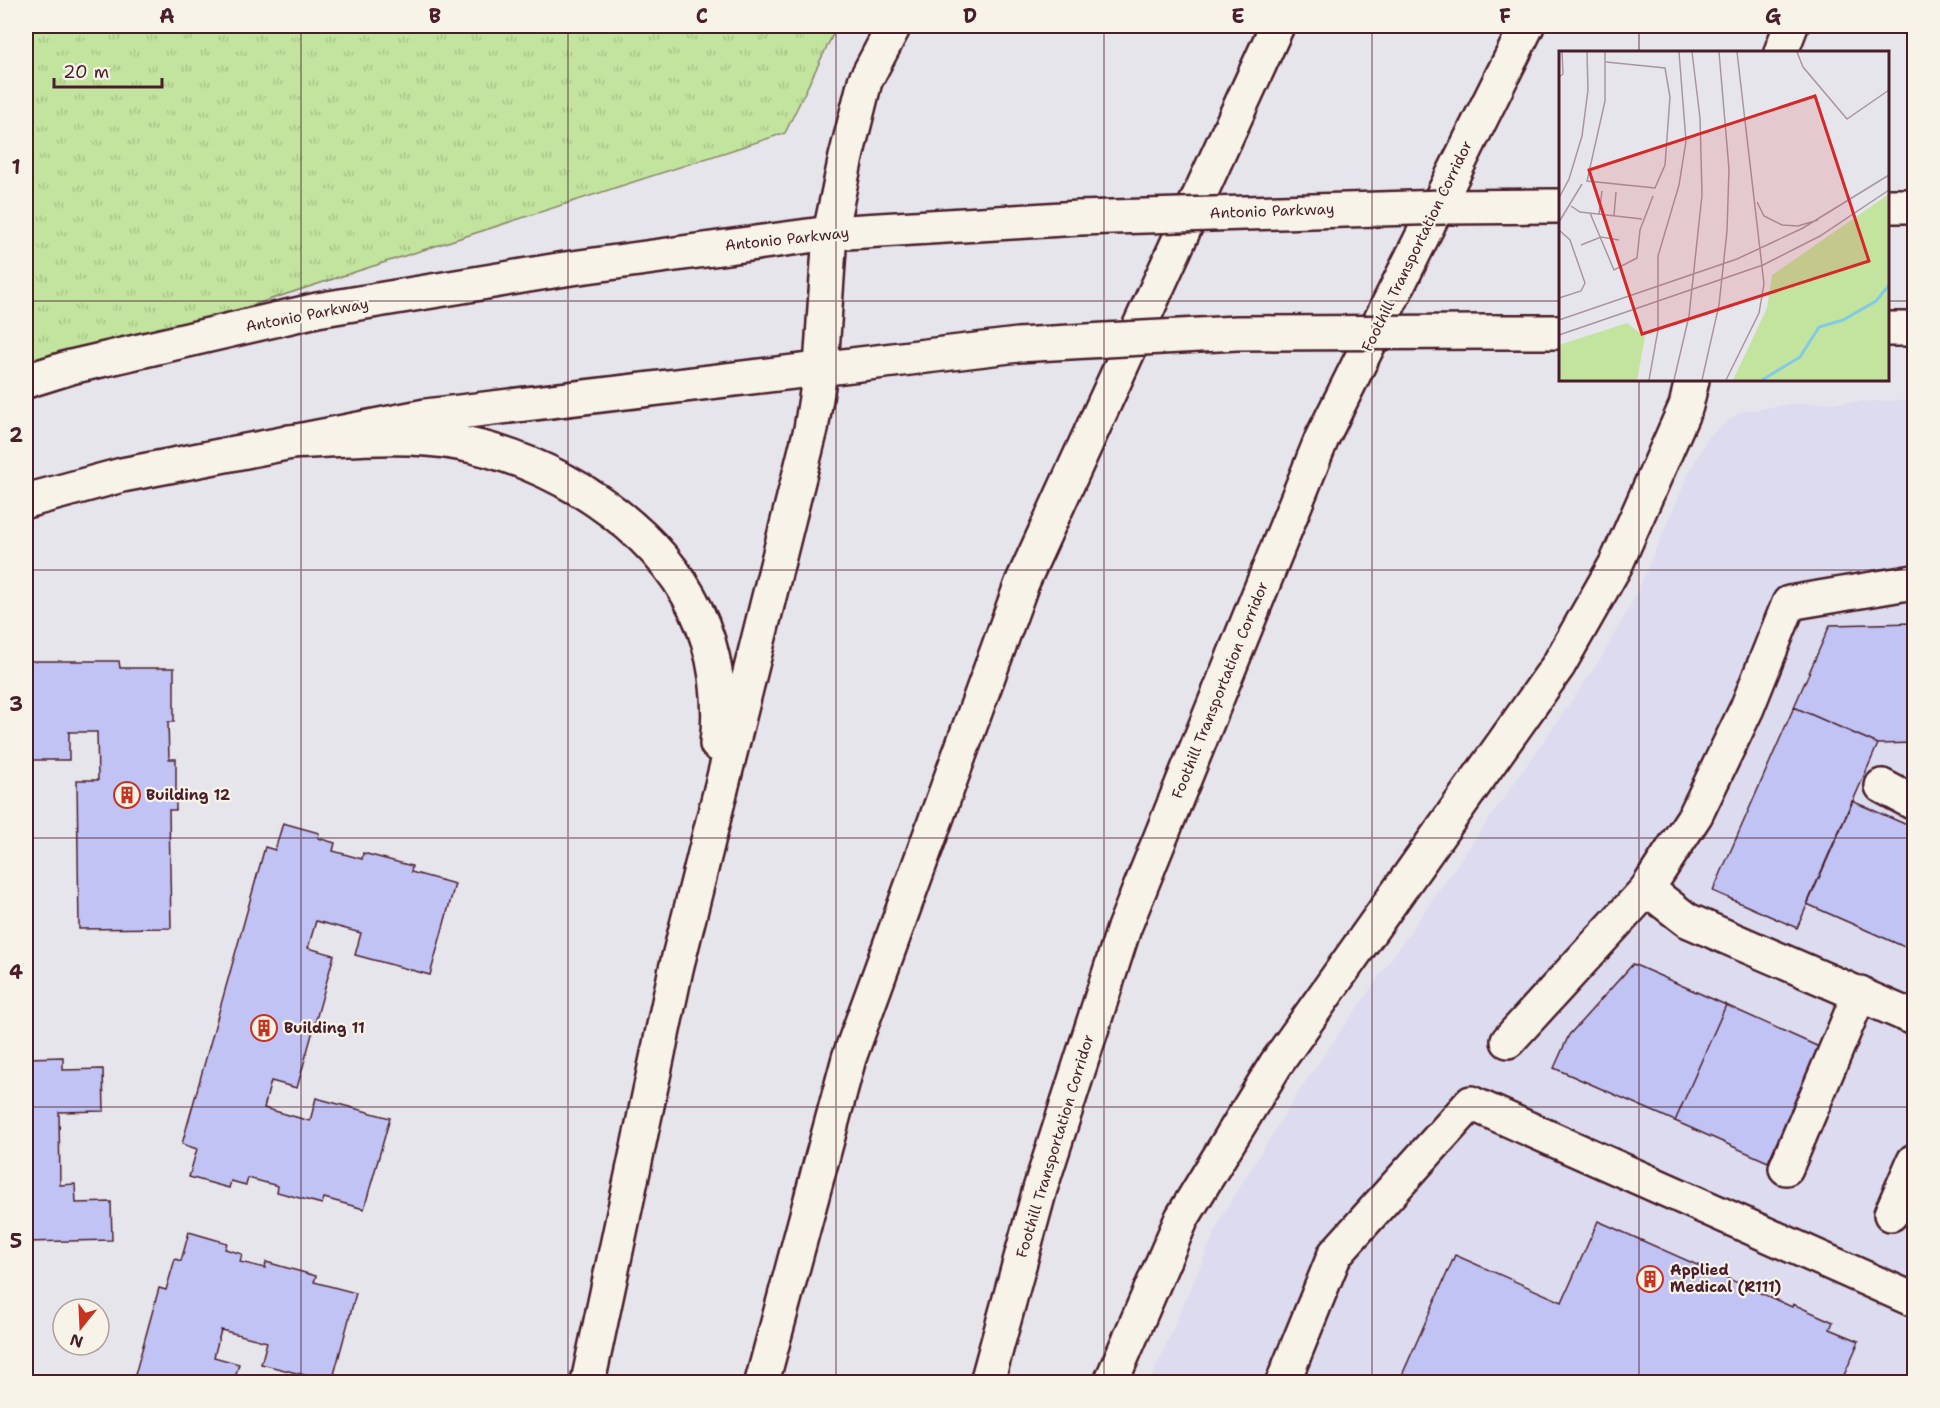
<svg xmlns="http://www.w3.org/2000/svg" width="1940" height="1408" viewBox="0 0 1940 1408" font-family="'Shantell Sans',sans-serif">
<defs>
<pattern id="grass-tufts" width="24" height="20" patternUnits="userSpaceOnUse" patternTransform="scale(1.5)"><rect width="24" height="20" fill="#c2e49e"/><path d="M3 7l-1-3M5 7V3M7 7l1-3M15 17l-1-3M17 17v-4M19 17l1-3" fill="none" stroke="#a8c388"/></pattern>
</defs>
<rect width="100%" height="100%" fill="#e7e5ec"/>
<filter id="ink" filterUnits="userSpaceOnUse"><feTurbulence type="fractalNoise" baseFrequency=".0167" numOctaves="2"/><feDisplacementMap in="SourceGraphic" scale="12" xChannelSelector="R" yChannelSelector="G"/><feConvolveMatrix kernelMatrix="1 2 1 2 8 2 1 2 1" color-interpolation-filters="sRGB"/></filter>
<g filter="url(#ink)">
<path fill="#dcdbef" d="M1914 400V1382H1150L1222 1216 1297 1094 1600 660 1636 595 1688 475 1708 437 1740 412 1790 404Z"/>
<path fill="url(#grass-tufts)" stroke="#868264" stroke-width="1.5" d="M26 26H837L785 133 197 323 26 369Z"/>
<path fill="#c1c3f5" stroke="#4a1f2b" stroke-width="1.5" d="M1914 623V743L1878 744 1794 707 1830 625Z
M26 661H119L120 668H174V722H168L169 759H176V810H169L171 928 79 929 77 780H98L97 732H69V760H26Z
M1794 707 1878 744 1797 928 1713 891Z
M1852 801 1914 828V951L1807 904Z
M283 823 319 833 318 838 335 843 333 851 362 859 363 853 412 866 411 872 455 884 430 975 355 955 361 933 316 921 308 948 334 955 297 1088 271 1081 264 1108 310 1121 316 1098 390 1118 364 1209 324 1198 322 1204 277 1192 278 1186 248 1178 246 1185 231 1181 229 1188 189 1177 197 1149 182 1144 265 847 275 850Z
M1633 964 1726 1005 1675 1121 1554 1068 1569 1035Z
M1726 1005 1819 1047 1768 1162 1675 1121Z
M63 1057V1070L103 1069 104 1111 59 1112 60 1185 75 1184 76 1203 111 1202 112 1240 26 1242V1058Z
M1598 1221 1792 1307 1793 1304 1833 1322 1830 1329 1859 1341 1841 1382H1399L1455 1255 1562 1302Z
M189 1232 227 1243 225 1249 242 1254 240 1262 265 1268 266 1262 316 1276 314 1282 356 1293 332 1382 261 1364 267 1342 221 1330 214 1357 239 1364 234 1382H133L159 1288 166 1290 175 1259 181 1261Z"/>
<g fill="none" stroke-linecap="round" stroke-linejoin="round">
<defs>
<path id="minor" d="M1882 786 1914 803
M1647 889 1687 920 1914 1018
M1508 1041 1647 889 1696 814 1747 708 1789 603 1914 582
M1786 1168 1860 993
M1891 1214 1914 1161
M1283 1382 1335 1254 1471 1103 1914 1300"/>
<path id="major" d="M1888 206H1914
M1445 207 1560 206
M1888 329H1914
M1493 332H1560
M26 381 71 367 317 310 565 269 830 233 1079 218
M26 501 122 475 426 416 1018 345 1105 340"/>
<path id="highway" d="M1781 52 1791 26
M289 442C345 440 403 433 458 443 551 459 655 524 696 610 716 651 722 700 717 744
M588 1382 676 969 811 429 821 367 830 233 846 157 865 81 894 26
M762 1382 849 1058 1022 583 1277 26
M987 1382 1040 1189 1124 928 1322 438 1527 26
M1111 1382 1182 1218 1276 1064 1558 666 1616 564 1686 406 1692 380"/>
</defs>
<use href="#minor" stroke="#4a1f2b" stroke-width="38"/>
<use href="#major" stroke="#4a1f2b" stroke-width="38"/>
<use href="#highway" stroke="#4a1f2b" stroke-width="38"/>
<use href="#minor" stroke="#f7f3e8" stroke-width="33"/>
<use href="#major" stroke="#f7f3e8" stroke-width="33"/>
<use href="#highway" stroke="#f7f3e8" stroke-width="33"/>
<defs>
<path id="major-bridge" d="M1079 218 1445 207
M1105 340 1237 333 1493 332"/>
</defs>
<use href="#major-bridge" stroke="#4a1f2b" stroke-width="38" stroke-linecap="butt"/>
<use href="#major-bridge" stroke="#f7f3e8" stroke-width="33"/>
</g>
</g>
<path fill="none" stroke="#4a1f2b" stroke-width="1.5" stroke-opacity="0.55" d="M301 26V1382M568 26V1382M836 26V1382M1104 26V1382M1372 26V1382M1639 26V52M26 301H1560M1888 301H1914M1639 380V1382M26 570H1914M26 838H1914M26 1107H1914"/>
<defs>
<symbol id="building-ring" viewBox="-11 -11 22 22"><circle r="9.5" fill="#f7f3e8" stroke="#c8321e" stroke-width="1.5"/><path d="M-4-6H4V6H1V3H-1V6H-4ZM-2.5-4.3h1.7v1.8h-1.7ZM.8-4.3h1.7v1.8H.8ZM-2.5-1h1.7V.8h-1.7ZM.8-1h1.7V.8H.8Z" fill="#c8321e"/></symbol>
</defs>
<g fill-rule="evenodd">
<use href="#building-ring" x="112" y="780" width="30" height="30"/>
<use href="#building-ring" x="249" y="1013" width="30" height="30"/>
<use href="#building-ring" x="1635" y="1264" width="30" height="30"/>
</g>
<g text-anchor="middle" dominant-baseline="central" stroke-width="4.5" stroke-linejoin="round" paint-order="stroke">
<g font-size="15" fill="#4a1f2b" stroke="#f7f3e8">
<text transform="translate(1272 211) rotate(-2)">Antonio Parkway</text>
<text transform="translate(787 239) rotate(-6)">Antonio Parkway</text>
<text transform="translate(1417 246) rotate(-64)">Foothill Transportation Corridor</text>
<text transform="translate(307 315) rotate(-11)">Antonio Parkway</text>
<text transform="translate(1220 690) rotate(-68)">Foothill Transportation Corridor</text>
<text transform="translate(1055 1146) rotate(-73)">Foothill Transportation Corridor</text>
</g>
<g font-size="15" font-weight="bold" fill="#4a1f2b" stroke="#f7f3e8" text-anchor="start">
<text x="146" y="795">Building 12</text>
<text x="284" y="1028">Building 11</text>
<text x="1670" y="1270">Applied<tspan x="1670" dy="17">Medical (R111)</tspan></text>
</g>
</g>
<g transform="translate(1559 51)">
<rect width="330" height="330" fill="#e7e5ec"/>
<path d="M330 143V329H174L208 257 213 224Z" fill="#c2e49e"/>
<path d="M68 272 86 286 78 329H0V294Z" fill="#c2e49e"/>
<path d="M71 288 75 293 74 329 60 328 47 321 36 309 37 290ZM27 294 32 309 29 329H0V304Z" fill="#c2e49e"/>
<path fill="none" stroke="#83cae4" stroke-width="3" d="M203 329 241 306 260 276 284 269 317 250 330 234"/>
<path fill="none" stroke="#a8969f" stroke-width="1.5" d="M46 1V50L28 130 96 137 106 114 111 46 106 17 47 11M238 1 244 16 288 68 330 39M0 26 4 23 3 1M0 147 10 128 23 85 29 39 28 1M198 151 205 165 223 174 239 175 259 169M12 155 21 161 83 168M31 162 55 219 78 207 81 179 94 145M40 163 43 140M55 164 57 141M0 171 23 133M0 179 11 189 26 232 22 240 0 247M22 194 42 186 60 189M0 269 178 208 244 177 330 124M0 284 204 214 261 185 330 139M90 329 99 279V205L120 134 127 90 120 1M115 329 130 265 143 144 141 67 133 1M143 329 160 254 168 180 170 118 160 1M167 329 200 262 205 233 178 1"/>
<path fill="#d62828" fill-opacity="0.15" stroke="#d62828" stroke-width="3" d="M256 45 310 210 83 283 30 119Z"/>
<rect width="330" height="330" fill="none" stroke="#4a1f2b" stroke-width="3"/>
</g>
<rect width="1940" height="1408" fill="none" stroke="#f7f3e8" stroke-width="66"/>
<g transform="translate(81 1327) rotate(198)"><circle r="28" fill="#f7f3e8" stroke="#b29e9c" stroke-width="1.5"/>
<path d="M0-4.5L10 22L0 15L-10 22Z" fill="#c8321e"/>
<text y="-9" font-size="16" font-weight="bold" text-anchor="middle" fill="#4a1f2b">N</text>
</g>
<path d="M54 78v9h108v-9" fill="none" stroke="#4a1f2b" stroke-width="3"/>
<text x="63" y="78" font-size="18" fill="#4a1f2b" stroke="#f7f3e8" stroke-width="4.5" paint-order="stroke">20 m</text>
<rect x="33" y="33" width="1874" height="1342" fill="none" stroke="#4a1f2b" stroke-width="2"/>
<g font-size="20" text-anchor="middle" font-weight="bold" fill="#4a1f2b">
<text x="167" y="23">A</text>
<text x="435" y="23">B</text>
<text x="702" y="23">C</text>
<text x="970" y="23">D</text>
<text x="1238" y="23">E</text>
<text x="1505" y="23">F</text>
<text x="1773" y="23">G</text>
<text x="16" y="174">1</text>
<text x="16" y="442">2</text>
<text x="16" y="711">3</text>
<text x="16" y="979">4</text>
<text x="16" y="1248">5</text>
</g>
</svg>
